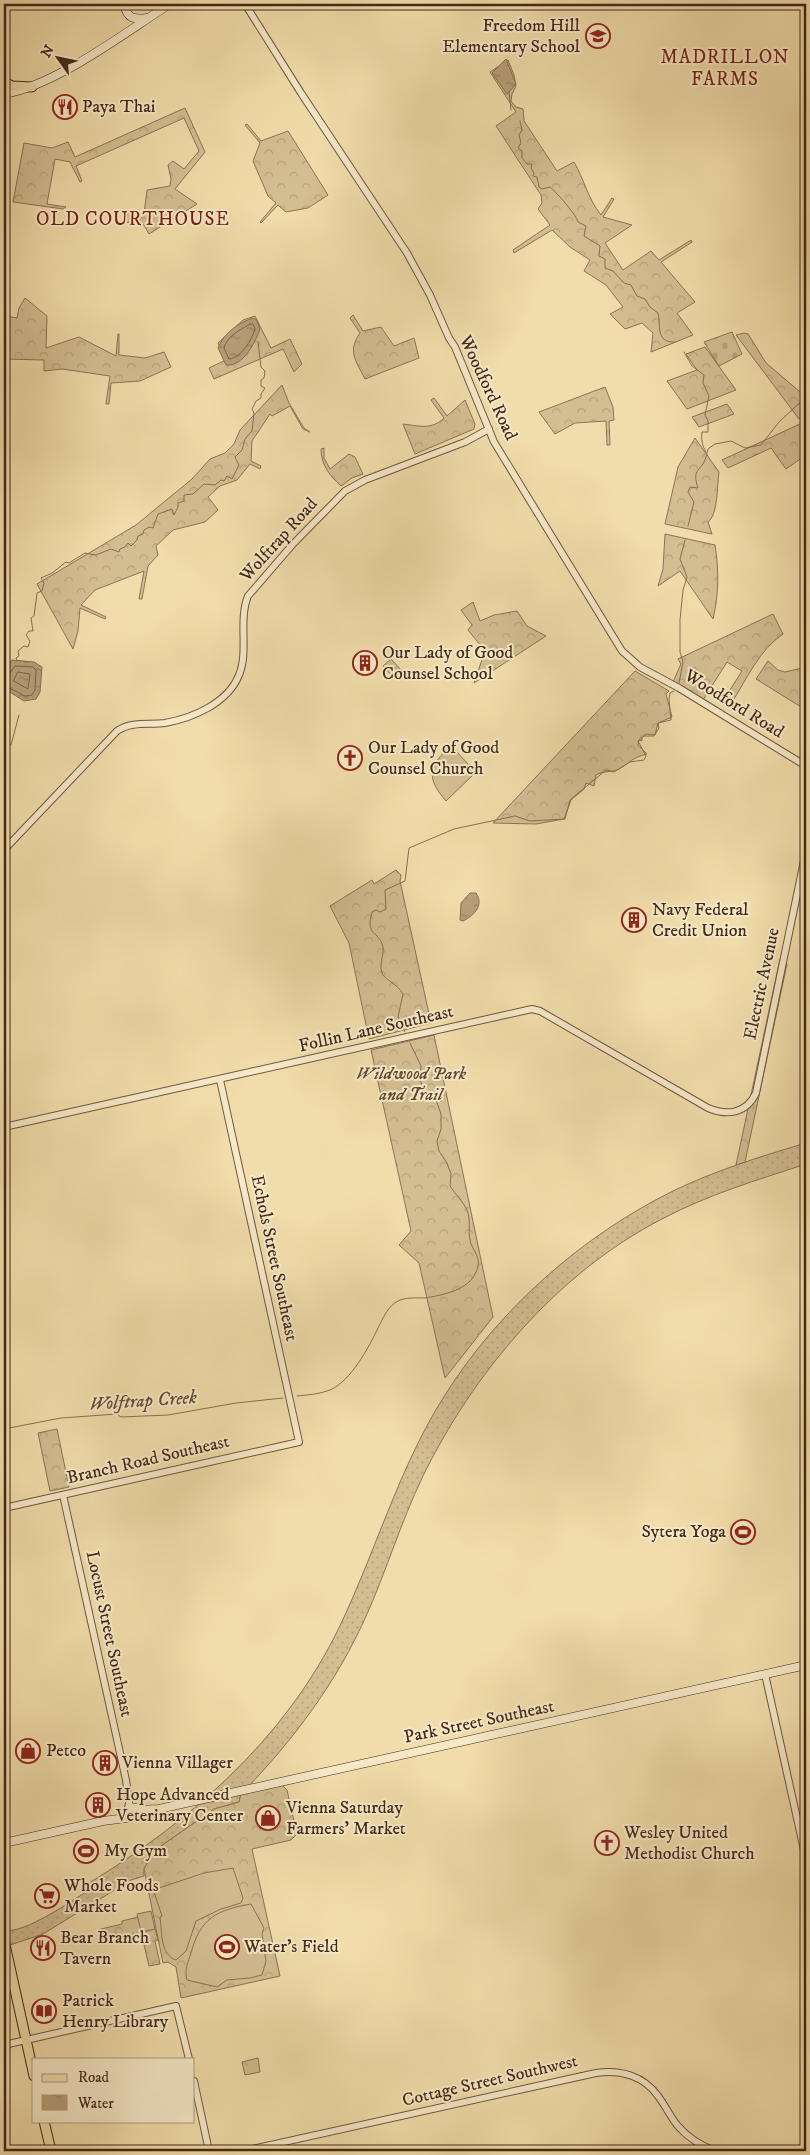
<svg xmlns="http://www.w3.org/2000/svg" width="810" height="2155" viewBox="0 0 810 2155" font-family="'IM FELL DW Pica',serif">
<defs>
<pattern id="grass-dots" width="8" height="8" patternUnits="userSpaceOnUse" patternTransform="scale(1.25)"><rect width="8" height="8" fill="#d3be92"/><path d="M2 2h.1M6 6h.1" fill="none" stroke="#b6a37d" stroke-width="1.8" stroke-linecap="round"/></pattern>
<pattern id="forest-crowns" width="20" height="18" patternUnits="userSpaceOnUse" patternTransform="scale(1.25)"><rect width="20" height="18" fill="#d3be92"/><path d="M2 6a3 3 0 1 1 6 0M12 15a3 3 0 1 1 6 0" fill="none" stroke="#b6a37d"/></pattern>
<pattern id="cemetery-stones" width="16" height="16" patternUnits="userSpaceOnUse" patternTransform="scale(1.25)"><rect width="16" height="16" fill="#d3be92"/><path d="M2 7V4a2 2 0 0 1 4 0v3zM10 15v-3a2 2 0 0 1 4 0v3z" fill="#b6a37d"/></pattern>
<pattern id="water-ripples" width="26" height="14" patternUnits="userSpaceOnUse" patternTransform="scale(1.25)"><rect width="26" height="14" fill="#b69f79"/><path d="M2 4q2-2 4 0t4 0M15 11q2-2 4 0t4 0" fill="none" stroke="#968262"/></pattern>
</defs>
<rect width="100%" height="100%" fill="#f1ddab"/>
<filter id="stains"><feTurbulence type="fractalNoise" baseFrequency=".004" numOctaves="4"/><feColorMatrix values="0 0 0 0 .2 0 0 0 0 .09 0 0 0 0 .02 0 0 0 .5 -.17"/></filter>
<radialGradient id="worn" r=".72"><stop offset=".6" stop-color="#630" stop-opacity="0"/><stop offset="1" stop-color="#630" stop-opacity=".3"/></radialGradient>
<path fill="url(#grass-dots)" stroke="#8b7356" d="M806 1143V1164C757 1180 707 1195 662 1219 557 1273 473 1373 422 1478 401 1522 387 1569 367 1614 337 1682 293 1741 241 1794L239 1802 214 1809 154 1851 144 1869V1876L131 1880 43 1934 4 1947V1930C24 1935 72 1900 91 1889L89 1883C196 1818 293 1731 345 1615 379 1541 401 1464 445 1395 499 1309 583 1235 675 1190 717 1170 762 1156 806 1143Z"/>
<path fill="url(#forest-crowns)" stroke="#8b7356" d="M508 60 514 75 516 86 512 94 511 101 516 107 523 109 524 121 557 171 574 162C584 179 588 199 601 215L612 198 614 199 603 217 632 225 605 243 623 270 651 251 659 260 691 240 692 242 661 262 695 302 677 313 693 335 651 352 653 333 642 323 625 329 610 314 623 307 606 285 584 271 590 260 570 247 552 230 514 253 513 250 550 225 538 209 542 203 541 195 496 126 516 112 490 72Z
M185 108 205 152 175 189 197 204 149 234 144 225 126 222 128 211 144 214 147 190 170 186 171 179 168 165 173 161 184 169 199 151 184 118 76 166 82 181 80 182 70 162 55 159 47 204 66 207 63 209 13 202 24 143 52 148 68 142 75 157Z
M247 124 261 141 288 131 328 195 308 208 286 212 278 205 261 223 260 222 276 203 268 196 253 161 260 143 245 125Z
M25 298 47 316 46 348 79 337 116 356 118 334H119V355L145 358 164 352 171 367 140 381 111 383 109 404H106L110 376 62 369 44 371V360L4 359V316L17 318 19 308Z
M353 315 363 331 381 327 394 346 414 338 419 358 365 379C356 361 347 351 360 333L350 318Z
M255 316 271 348 290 339 302 364 294 372 283 349 214 379 209 368 226 360 218 343 243 320Z
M744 333 748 334 766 363 806 397V411L799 419 736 335Z
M705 347 736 390 687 409 667 381 697 370 686 354Z
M282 385 289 403 304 428 310 432 303 429 290 406 272 416 270 414 252 441 251 461 261 466 260 469 250 464 237 480 220 486 208 497 218 510 205 522 173 530 156 546 158 555 148 566 142 599H139L144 571 95 590 81 605 106 617 105 619 80 608 78 631 73 649 37 584 136 525 192 479 210 459 225 453 234 444 240 430Z
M605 387 613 407 614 420 609 421 610 445H607L606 421 575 423 555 434 539 412Z
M434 398 447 416 465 400 475 424 474 429 415 454 403 424C419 426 432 430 444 418L431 400Z
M727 404 734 414 699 427 692 417Z
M802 423 806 428V455L786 469 771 448 728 468 722 460Z
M695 438 719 472C717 486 718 515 708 522L712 534 665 524 678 467Z
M324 448V458L330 469 349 454 355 457 363 474 352 478 341 486C330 476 321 465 321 449Z
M665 534 715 545C719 570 719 594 713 619L680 571 658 586 663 569Z
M473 602 480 621 494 615 517 611 527 626 546 636 474 683 485 651 468 630 472 625 461 610Z
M773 614 783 634C759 650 747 679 732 702L728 704 723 701 742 671 727 662 703 700 673 682 681 664 678 659Z
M391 659 402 671 394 678 383 666Z
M768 661 778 670 785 672 806 667V710L756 679Z
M635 671 669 691 666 694 672 717 658 723 655 735 646 734 642 738V741L639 740 638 745 647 754C631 758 631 762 619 769 612 773 604 770 596 775L594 786 586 783 584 789 571 800 564 819 536 824 493 823Z
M396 870 401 875 400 881 431 1023 369 1039 349 943 330 906 372 880 374 884Z
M780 959 787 964 745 1162 736 1165Z
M434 1035 493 1317 445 1378 419 1263 399 1245 411 1231 371 1050Z
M57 1429 69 1487 50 1491 38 1433Z
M282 1785 287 1790 297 1834 291 1840 252 1849 280 1976 181 1998 176 1967 168 1962 163 1963 144 1869 154 1851 214 1809 239 1802 241 1794Z
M138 1917 142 1932 155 1929 158 1940 155 1941 160 1964 149 1966 141 1932 118 1938 117 1933 102 1936 101 1929 122 1924V1921Z
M258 2058 260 2072 245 2075 242 2062Z"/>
<path fill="url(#cemetery-stones)" stroke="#8b7356" d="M732 332 742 354 719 366 704 342Z"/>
<path fill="#d3be92" stroke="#8b7356" d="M451 746 470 766 473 775 446 801C426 778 428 766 451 746Z
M233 1868 243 1898 241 1903 221 1909 196 1921 186 1951 176 1960C160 1955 162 1931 160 1917L162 1916 154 1892 156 1889 204 1873Z
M251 1904 264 1928 262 1934 266 1961 262 1975 250 1978 227 1980 217 1987 187 1980C184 1970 188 1962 191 1953 200 1918 217 1910 251 1904Z
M151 1911 155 1929 141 1932 137 1914Z"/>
<path fill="url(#water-ripples)" stroke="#886f53" d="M506 59 516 84 507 94 492 73Z
M253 318 257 321 260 329C255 343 243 367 226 365L218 348C224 333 238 323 253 318Z
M12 660 34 662 42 667 40 692 36 699 24 701 5 689 7 666Z
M470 893H476C484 905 475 915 463 921L460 920 461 903Z"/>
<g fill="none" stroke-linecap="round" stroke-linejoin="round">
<path stroke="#7c6449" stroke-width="1" d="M250 324H253L255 329C251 341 242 357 229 359L224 348C227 336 240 330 250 324Z
M18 672 30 674 28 689 14 681Z
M4 676 9 674 15 666 33 667 36 670 35 690 32 695 25 696 4 685"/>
<path stroke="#886f53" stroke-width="1" d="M509 92 511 110
M520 121 522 130 519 135 521 143 518 148 522 151V158L527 164H532L531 168 534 173 533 176 537 177 539 187 542 189 550 187C557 193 576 214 578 222L586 226 584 236 600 246 599 256 605 259V268L613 271 624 283 631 285 637 296 645 299 650 307 658 313C661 325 655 343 675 342
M684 352 692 366 704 375 703 383 709 396 705 415 708 421V432H702C701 438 702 446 706 452
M688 526 694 502 688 492 690 487 698 488C691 467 702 472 706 457 707 455 707 452 708 449L715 444 731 441 745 448 761 445 779 422 806 397
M17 661 16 658 19 656 18 651 24 646 28 647 30 641 26 635 29 631H33L31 618 34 616 37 593 42 591 44 583 41 578 52 573 66 562 69 563 85 553 96 555 111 549 119 552 120 549 125 547 128 543 131 546 137 540 138 536 143 534 144 530 149 527 153 528 158 514 172 509 174 515 178 507V503L184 501V495L193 494 204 484 215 485 221 480 224 481 227 476 232 479 239 465 235 457 242 450 245 439 252 431 254 413 252 409 256 401 261 398V394L265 388 261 386V380L264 378 265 371 261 367 258 342
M679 683 683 662 680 652V620L683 590 687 577 680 559 685 540
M4 748 11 745 19 715
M405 1032 398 1017 403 994C398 985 389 982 383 975 378 967 384 956 383 947 379 930 365 937 372 912L376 910 380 912 386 909 385 890 405 881 409 848 454 829 515 816 530 821 565 819 570 800 606 770 614 772 630 762 644 760 646 756 638 741 644 736H654L659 728 658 723 671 720 669 699 670 693 674 691
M297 1396C308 1395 320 1394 330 1390 351 1381 369 1347 378 1328 383 1318 388 1306 398 1301 406 1297 416 1298 425 1298 443 1295 469 1290 476 1272 483 1257 472 1251 470 1240 468 1230 471 1220 467 1210 463 1201 455 1194 450 1186L451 1174 447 1163 439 1151 437 1141 441 1129V1114L436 1100 423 1089 420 1079 421 1066 410 1043
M4 1429 61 1418 117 1414 121 1417 168 1415 236 1403 283 1398"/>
<defs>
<path id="tertiary" d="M245 4 301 93 407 253 430 295 449 338 455 347 494 442 622 651 640 667 679 688 806 766
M4 850 117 731C132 721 148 725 165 723 193 718 228 703 239 675 249 651 238 621 248 596L293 544 345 491 365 480 465 442 489 429
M4 1127 532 1009 540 1011 708 1108C727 1116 746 1114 756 1093L806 851
M63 1495 126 1780 129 1802 128 1809
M4 1508 299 1442 220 1080
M765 1674 806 1859
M4 2045 176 2006 189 2059
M194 2081 209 2151
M243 2151 596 2073C620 2069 644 2076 658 2096 665 2105 670 2116 677 2125 687 2137 701 2146 716 2151"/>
<path id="secondary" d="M124 4C127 18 133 20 147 18
M4 94C57 85 124 33 170 4
M137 1810 159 1809 806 1665
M130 1817 127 1811 130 1807 136 1808 138 1814
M4 1843 103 1821 134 1817 151 1813"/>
<path id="primary" d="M4 82 12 86 32 87
M4 1940 34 2076
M44 2121 51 2151"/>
</defs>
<use href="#tertiary" stroke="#6e553e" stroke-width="8"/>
<use href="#secondary" stroke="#432819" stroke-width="9"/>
<use href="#primary" stroke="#432819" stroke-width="11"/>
<use href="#tertiary" stroke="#f6e9c8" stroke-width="6"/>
<use href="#secondary" stroke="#f6e9c8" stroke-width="8"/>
<use href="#primary" stroke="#f1ddab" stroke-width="9"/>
</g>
<defs>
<symbol id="school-ring" viewBox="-11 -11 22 22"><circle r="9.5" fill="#f6e9c8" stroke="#8f2418" stroke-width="1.5"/><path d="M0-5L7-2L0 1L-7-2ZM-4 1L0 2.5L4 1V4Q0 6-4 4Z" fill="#8f2418"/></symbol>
<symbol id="restaurant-ring" viewBox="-11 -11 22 22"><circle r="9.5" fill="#f6e9c8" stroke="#8f2418" stroke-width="1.5"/><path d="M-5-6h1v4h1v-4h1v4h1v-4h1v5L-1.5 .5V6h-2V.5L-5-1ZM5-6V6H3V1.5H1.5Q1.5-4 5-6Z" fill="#8f2418"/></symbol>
<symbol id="building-ring" viewBox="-11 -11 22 22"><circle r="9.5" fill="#f6e9c8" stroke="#8f2418" stroke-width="1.5"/><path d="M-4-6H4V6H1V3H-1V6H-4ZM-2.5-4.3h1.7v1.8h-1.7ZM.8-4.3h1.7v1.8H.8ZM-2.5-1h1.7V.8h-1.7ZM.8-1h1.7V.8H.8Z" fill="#8f2418"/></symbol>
<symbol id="church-ring" viewBox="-11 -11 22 22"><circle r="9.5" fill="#f6e9c8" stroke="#8f2418" stroke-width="1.5"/><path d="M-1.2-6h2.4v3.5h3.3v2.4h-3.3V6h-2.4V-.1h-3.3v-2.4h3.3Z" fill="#8f2418"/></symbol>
<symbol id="stadium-ring" viewBox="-11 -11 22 22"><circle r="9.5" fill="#f6e9c8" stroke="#8f2418" stroke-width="1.5"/><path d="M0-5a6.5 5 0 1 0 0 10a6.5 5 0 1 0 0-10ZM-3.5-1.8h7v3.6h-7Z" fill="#8f2418"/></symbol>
<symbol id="shop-ring" viewBox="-11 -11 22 22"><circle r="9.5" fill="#f6e9c8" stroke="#8f2418" stroke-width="1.5"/><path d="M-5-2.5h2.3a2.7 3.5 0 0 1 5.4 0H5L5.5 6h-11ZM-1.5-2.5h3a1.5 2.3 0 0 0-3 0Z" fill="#8f2418"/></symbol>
<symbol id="supermarket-ring" viewBox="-11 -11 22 22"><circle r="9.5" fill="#f6e9c8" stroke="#8f2418" stroke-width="1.5"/><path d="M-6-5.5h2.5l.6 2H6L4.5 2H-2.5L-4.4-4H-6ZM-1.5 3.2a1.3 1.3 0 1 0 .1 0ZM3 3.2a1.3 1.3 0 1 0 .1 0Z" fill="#8f2418"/></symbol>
<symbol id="library-ring" viewBox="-11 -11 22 22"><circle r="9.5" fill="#f6e9c8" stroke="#8f2418" stroke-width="1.5"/><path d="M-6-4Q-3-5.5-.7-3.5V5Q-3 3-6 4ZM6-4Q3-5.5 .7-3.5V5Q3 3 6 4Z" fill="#8f2418"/></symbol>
</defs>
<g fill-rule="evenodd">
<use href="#school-ring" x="584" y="22" width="28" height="28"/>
<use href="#restaurant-ring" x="51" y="93" width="28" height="28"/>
<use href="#building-ring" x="351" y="649" width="28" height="28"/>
<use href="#church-ring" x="336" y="744" width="28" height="28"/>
<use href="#building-ring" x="620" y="906" width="28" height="28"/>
<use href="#stadium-ring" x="729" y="1518" width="28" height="28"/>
<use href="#shop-ring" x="14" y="1737" width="28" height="28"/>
<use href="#building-ring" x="91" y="1749" width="28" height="28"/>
<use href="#building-ring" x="84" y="1791" width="28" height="28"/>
<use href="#shop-ring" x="254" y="1804" width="28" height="28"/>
<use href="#church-ring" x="593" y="1829" width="28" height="28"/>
<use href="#stadium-ring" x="72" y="1837" width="28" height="28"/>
<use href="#supermarket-ring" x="33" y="1882" width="28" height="28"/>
<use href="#stadium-ring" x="213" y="1933" width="28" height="28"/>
<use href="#restaurant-ring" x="29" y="1934" width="28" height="28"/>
<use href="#library-ring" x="30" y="1997" width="28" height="28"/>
</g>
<g text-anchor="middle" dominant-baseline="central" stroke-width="4" stroke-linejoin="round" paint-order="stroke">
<g font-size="18" fill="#432819" stroke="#f6e9c8" text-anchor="start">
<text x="580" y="26" text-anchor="end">Freedom Hill<tspan x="580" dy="21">Elementary School</tspan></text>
<text x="82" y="107">Paya Thai</text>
<text x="382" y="653">Our Lady of Good<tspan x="382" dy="21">Counsel School</tspan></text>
<text x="368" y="748">Our Lady of Good<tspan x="368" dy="21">Counsel Church</tspan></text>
<text x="652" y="910">Navy Federal<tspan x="652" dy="21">Credit Union</tspan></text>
<text x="726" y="1532" text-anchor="end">Sytera Yoga</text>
<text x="46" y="1751">Petco</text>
<text x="122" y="1763">Vienna Villager</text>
<text x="116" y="1795">Hope Advanced<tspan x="116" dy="21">Veterinary Center</tspan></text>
<text x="286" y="1808">Vienna Saturday<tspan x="286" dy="21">Farmers' Market</tspan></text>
<text x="624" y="1833">Wesley United<tspan x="624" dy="21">Methodist Church</tspan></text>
<text x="104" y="1851">My Gym</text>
<text x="64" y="1886">Whole Foods<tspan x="64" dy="21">Market</tspan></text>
<text x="60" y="1938">Bear Branch<tspan x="60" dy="21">Tavern</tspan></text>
<text x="244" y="1947">Water's Field</text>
<text x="62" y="2001">Patrick<tspan x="62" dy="21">Henry Library</tspan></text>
</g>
<g font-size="18" fill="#432819" stroke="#f6e9c8">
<text transform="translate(488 388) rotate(65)">Woodford Road</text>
<text transform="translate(279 540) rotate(-48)">Wolftrap Road</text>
<text transform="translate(734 704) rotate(32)">Woodford Road</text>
<text transform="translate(762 984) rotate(-78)">Electric Avenue</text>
<text transform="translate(376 1029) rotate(-13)">Follin Lane Southeast</text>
<text transform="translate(274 1258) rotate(78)">Echols Street Southeast</text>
<text transform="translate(148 1460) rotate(-13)">Branch Road Southeast</text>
<text transform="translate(109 1634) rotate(78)">Locust Street Southeast</text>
<text transform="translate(479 1722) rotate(-12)">Park Street Southeast</text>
<text transform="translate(490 2081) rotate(-13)">Cottage Street Southwest</text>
</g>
<g font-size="18" font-style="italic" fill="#604631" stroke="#f6e9c8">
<text x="411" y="1074">Wildwood Park<tspan x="411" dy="21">and Trail</tspan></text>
</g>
<g font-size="19" letter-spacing="1" fill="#7a1f14" stroke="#f6e9c8">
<text x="725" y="57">MADRILLON<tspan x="725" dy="22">FARMS</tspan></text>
<text x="133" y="219">OLD COURTHOUSE</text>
</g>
<g font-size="19" font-style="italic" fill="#664c36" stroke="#f6e9c8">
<text transform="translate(143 1401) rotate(-4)">Wolftrap Creek</text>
</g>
</g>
<rect width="810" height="2155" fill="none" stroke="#f1ddab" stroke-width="20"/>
<rect x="5" y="5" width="800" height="2145" fill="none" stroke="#432819" stroke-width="2.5"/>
<rect x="10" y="10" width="790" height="2135" fill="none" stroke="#432819"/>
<rect x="32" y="2058" width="162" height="65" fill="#f6e9c8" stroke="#ae9c82"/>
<rect x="42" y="2074" width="25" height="8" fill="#f1ddab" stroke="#ae9c82"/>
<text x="78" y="2082" font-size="15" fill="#432819">Road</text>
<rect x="42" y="2095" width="25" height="15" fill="url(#water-ripples)" stroke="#ae9c82"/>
<text x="78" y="2108" font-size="15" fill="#432819">Water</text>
<g transform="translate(58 58) rotate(303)" stroke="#f6e9c8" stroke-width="4" paint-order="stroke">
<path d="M0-4L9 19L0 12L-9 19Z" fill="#432819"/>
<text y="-8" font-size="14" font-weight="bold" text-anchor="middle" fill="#432819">N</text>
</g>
<rect width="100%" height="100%" filter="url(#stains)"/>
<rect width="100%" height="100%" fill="url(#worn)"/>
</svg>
